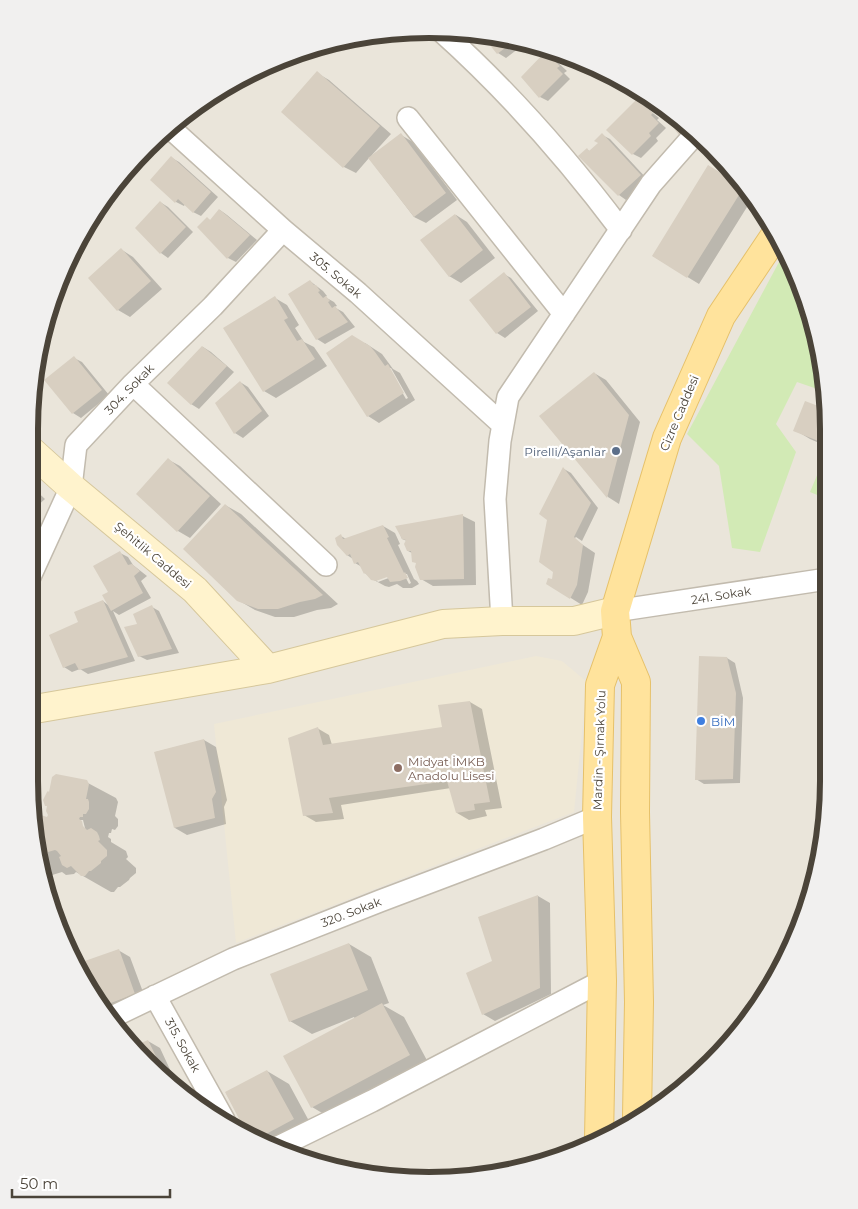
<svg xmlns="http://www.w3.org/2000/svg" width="858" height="1209" viewBox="0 0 858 1209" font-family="Montserrat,sans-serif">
<rect width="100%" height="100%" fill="#f6f3ec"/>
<path fill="#eae5da" d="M455 30 533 42 606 70 673 112 730 165 788 252 826 376 828 806 816 883 788 957 746 1024 693 1081 582 1150 482 1177H376L252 1139 165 1081 96 1002 42 884 29 780V429L37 351 83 229 165 128 229 82 301 50 377 32Z"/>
<path fill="#efe8d6" d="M536 656 562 661 587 682 574 812 467 853 236 943 214 724Z"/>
<path fill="#d2eab5" d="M786 249 788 252 826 376V392L797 382 776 424 796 452 760 552 732 548 719 466 687 434Z
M823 461 826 462 827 499 810 492Z"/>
<path fill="#0003" fill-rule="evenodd" d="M463 31 478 33 473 38Z
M483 34 527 42 506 58 498 53Z
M557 52 578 60 572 64 564 60Z
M546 53 553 58 567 71 564 73 570 79 548 101 540 97Z
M317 73 329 80 391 134 371 156 401 135 413 142 457 200 426 223 414 217 369 158 356 173 344 167Z
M637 101 644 106 659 118 657 120 666 128 656 138 658 141 641 158 633 154Z
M659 103 673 112 694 131 687 138 680 134 657 105Z
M602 135 610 139 648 180 626 200 619 195 587 150 590 151 600 143Z
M172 158 179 162 218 197 201 216 193 212 185 204 184 206 176 202Z
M720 174 747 190 752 199 699 284 653 256Z
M160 202 168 207 193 232 168 258 161 253Z
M220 210 227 215 257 240 236 262 228 258 199 227 207 218 211 221Z
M456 215 467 222 495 258 461 283 449 276Z
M122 250 133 257 162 289 130 317 118 310Z
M504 274 511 278 538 311 505 338 497 333Z
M310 281 323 291 327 296 325 297 334 302 337 306 334 307 343 312 355 327 325 344 317 339Z
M275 298 287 305 299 325 295 328 304 342 314 347 327 366 276 398 264 391 225 328Z
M365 343 382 354 393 369 400 373 415 400 379 423 368 416ZM388 368H391L408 398 406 399Z
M203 347 211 352 234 372 199 409 191 404Z
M74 358 82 362 109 395 81 418 73 413Z
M594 373 606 380 640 422 619 504 608 497 541 416Z
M240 382 248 387 269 416 243 438 235 433Z
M826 411V446L810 439 795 430Z
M169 460 180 466 221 504 190 538 178 531Z
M564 469 571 473 598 508 582 541 576 537 574 539 595 553 588 592 582 605 547 583 553 581Z
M29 484 45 499 35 508 29 504Z
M225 505 241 514 338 604 331 608 317 610 294 617H275L255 610 238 600Z
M463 516 475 522 476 585 433 586 421 579 417 564 412 553 408 551 407 541 402 539 397 527Z
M383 526 395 533 400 544 398 545 414 579 417 581 419 584 412 588H403L397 584 389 587 385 586 372 579 365 573 362 567 355 563 353 559 347 555 341 536 346 539ZM393 574 394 576 378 582 376 580ZM404 574H407L411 583 409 584Z
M29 540 38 547 29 560Z
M120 553 128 557 133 565 147 576 141 581 151 598 119 615 113 611 135 661 88 674 80 669 72 672 64 667 79 622 103 601 108 605 110 593Z
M152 607 159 611 179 653 147 660 139 656 138 624Z
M727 658 735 663 743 698 740 783 704 784 696 779Z
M470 702 482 709 502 808 485 810 487 816 469 820 457 813 451 788 341 805 344 819 316 822 304 815 317 728 329 735 332 745 444 728Z
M204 740 216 747 227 800 224 807 226 824 187 835 175 828 156 752Z
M86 782 116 798 118 802 115 816 118 819V826L115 830 112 829 111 833H109L108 837 111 839V842L126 851 128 857 126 859 136 868V873L130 878 129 880 120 887H118L114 892H111L76 872 74 874 66 875 62 872 49 876 41 871 33 814 47 819ZM80 820H83L86 832 83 833Z
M538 896 550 903 551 994 495 1021 483 1014 493 961 480 918Z
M349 944 371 957 389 1003 383 1005 404 1017 431 1068 334 1120 312 1107 355 1019 354 1017 312 1034 290 1021Z
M118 950 130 957 146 1000 107 1015 96 1002 79 965Z
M148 1041 160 1048 180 1091 165 1081Z
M267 1071 289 1084 315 1132 284 1149 251 1138 226 1093Z"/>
<path fill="#d8cfc1" d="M481 34 502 37 516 40 497 54Z
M545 52 560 66 557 68 563 74 539 98 521 77Z
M317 71 380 126 343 168 281 112Z
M636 100 653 113 651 115 659 123 649 133 651 136 632 155 606 130Z
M658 103 673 112 687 125 679 135 656 105Z
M401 133 446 193 414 217 368 158Z
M602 133 641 175 618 196 578 156 587 148 589 151 598 143 594 141Z
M171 156 211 192 193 213 178 199 175 203 150 180Z
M708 165 744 187 687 278 652 256Z
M160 201 186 227 160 254 135 228Z
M219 209 250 235 227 259 197 227 207 217 210 220Z
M455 214 483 250 449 277 420 240Z
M121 248 151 281 117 311 88 278Z
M504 272 531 307 496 334 469 300Z
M310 280 314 285H316L320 291 318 292 323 298 326 296 330 301 328 302 332 308 335 306 348 322 316 340 288 294Z
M275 296 288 318 284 320 297 341 302 339 315 359 263 392 223 328Z
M352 335 370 346 375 352 385 366 388 364 404 393 367 417 326 353Z
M202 346 227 366 191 405 167 383Z
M74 356 102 390 72 414 44 380Z
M594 372 629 415 607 498 539 416Z
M240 381 262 411 234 434 215 403Z
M805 401 826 409V444L793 431Z
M168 458 210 496 177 532 136 494Z
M563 467 591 503 574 537 583 545 577 585 570 599 546 584 548 578 552 579 553 572 539 562 547 520 539 514Z
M29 486 38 494 29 502Z
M225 504 323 595 315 599 300 602 278 609H258L237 601 183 549Z
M463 514 464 579 420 580 415 567 416 563 412 562 411 551H407L404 544 406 540 402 539 395 526Z
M383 525 389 537 387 538 404 573 405 572 408 578 400 581 390 582 387 577 376 581 371 580 365 573 364 574 358 562 354 564 350 554 347 556 337 545 335 538 341 534 343 539Z
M120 551 128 565 132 564 140 571 134 576 143 593 111 611 102 595 108 592 93 566Z
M103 600 128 657 79 670 75 663 63 668 49 635 78 622 74 612Z
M152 605 172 649 138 657 124 627 137 624 133 614Z
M699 656 727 657 736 693 733 779 695 780Z
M470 701 490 802 474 804 475 810 456 813 447 781 329 798 333 813 303 816 288 738 318 727 323 745 442 727 438 705Z
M204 739 216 792 212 799 215 818 174 828 154 752Z
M56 774 87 780 89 784 86 799H88L89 802V809L86 814H83V817H80L79 819 82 821 83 826 87 830 91 828 97 832 99 836 100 840 98 841 107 850V856L101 861V863L91 871H89L85 876H81L71 866 67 868 62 865 59 857 61 856 57 851 55 850 48 852V854L45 858 39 859 33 812 37 814V816L41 815 47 817 48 815 46 811 47 806H45L43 800 47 792 48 791 49 792 52 777Z
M538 895 540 988 482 1015 466 973 492 961 478 917Z
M349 943 368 990 289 1022 270 974Z
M119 949 135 994 100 1007 96 1002 79 963Z
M382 1003 410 1055 311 1108 283 1056Z
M148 1040 169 1083 165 1081 134 1046Z
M267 1070 294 1119 255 1140 248 1136 225 1092Z"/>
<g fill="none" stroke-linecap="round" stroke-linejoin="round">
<defs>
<path id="street" d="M440 30C507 90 567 158 621 230
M408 118 564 314
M168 126 283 230 358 293 503 425
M133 384 326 565
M29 579 71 487 76 445 133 384 213 306 283 230
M615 611 827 579
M502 621 495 499 500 441 508 397 651 184 696 133
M155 996 224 1120
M110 1018 233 959 380 901 544 839 597 817
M278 1147 372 1101 602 981"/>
<path id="secondary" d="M29 449 71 487 195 590 268 669
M29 710 268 669 443 624 502 621H574L615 611"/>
<path id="primary" d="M637 1116 639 1002 635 812 636 682 617 637 615 611 667 438 721 316 776 234
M599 1139 602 981 597 817 600 685 617 637"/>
</defs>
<use href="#street" stroke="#c2bbae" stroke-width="24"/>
<use href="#secondary" stroke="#d6c79b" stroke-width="30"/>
<use href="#primary" stroke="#e6c16a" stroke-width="30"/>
<use href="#street" stroke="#fff" stroke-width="21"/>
<use href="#secondary" stroke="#fff3cd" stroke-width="28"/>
<use href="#primary" stroke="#ffe39c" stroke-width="28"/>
</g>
<circle fill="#5c6f8a" stroke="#fff" stroke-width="2" cx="616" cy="451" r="5"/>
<circle fill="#3f7fe0" stroke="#fff" stroke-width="2" cx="701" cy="721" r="5"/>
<circle fill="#8d6e63" stroke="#fff" stroke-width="2" cx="398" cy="768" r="5"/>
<g text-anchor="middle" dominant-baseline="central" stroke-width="4.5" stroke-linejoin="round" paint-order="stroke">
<g font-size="12" fill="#4b4439" stroke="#fff">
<text transform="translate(336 275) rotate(40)">305. Sokak</text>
<text transform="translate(129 389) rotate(-46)">304. Sokak</text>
<text transform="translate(679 413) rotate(-67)">Cizre Caddesi</text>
<text transform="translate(153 555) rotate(40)">Şehitlik Caddesi</text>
<text transform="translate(721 595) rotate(-9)">241. Sokak</text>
<text transform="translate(599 750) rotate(-88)">Mardin - Şırnak Yolu</text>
<text transform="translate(351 912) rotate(-21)">320. Sokak</text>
<text transform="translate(183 1045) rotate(61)">315. Sokak</text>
</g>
<g font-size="12" fill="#4e5e75" stroke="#fff" text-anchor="end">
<text x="606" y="451">Pirelli/Aşanlar</text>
</g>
<g font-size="12" fill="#366cbe" stroke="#fff" text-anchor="start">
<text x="711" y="721">BİM</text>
</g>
<g font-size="12" fill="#785e54" stroke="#fff" text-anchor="start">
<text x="408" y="761">Midyat İMKB<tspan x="408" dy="14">Anadolu Lisesi</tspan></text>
</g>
</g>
<path d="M0 0H858V1209H0ZM429 38H429A391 391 0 0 1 820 429V781A391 391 0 0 1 429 1172H429A391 391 0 0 1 38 781V429A391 391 0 0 1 429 38Z" fill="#f1f0ef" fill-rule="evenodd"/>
<path fill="none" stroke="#4b4439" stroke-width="6" d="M429 38H429A391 391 0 0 1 820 429V781A391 391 0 0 1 429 1172H429A391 391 0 0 1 38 781V429A391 391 0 0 1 429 38Z"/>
<path d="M12 1189v8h158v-8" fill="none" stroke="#4b4439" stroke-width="2.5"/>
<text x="20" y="1189" font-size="15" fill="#4b4439" stroke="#ffffff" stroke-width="4" paint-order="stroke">50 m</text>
</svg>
